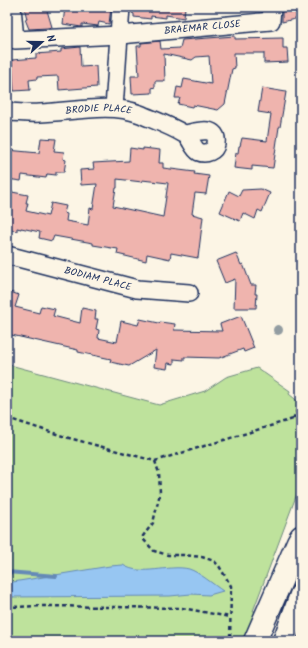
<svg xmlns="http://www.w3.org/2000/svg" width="308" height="648" viewBox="0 0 308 648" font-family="Kalam,sans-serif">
<rect width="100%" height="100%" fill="#fcf5e5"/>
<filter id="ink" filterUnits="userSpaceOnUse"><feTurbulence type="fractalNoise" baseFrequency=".025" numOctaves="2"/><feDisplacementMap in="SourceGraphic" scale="8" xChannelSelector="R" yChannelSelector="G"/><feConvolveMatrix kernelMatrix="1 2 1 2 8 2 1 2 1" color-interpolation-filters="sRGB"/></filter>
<g filter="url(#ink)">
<path fill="#bee29c" stroke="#6c887d" d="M7 363 10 365 159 405 205 391 226 377 257 368 290 391 289 394 301 404V483L253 611H259L247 641H232V635L228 641H7Z"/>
<path fill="#97c6f2" stroke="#658ab7" d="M123 565C141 577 169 564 189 569 199 572 214 585 223 591L209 595 191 594 170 596 7 597V583L110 566Z"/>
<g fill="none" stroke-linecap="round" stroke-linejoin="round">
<path stroke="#658ab7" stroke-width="4" d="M7 572 56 576"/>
</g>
<path fill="#efb4ae" stroke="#1b2f5e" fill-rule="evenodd" d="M24 7H46L52 27 47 28 29 29 25 19H27Z
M65 7H111L109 24 99 22 98 26 82 24V27H81L63 24Z
M133 7H185L184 18 166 15V18L151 16V19L134 17V14L132 13Z
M282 7H297L299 18 282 22Z
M235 36V39L283 38V48H287L288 62 264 63V53H234L235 68 232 69 225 104 218 110 193 105 192 107 178 104 180 98H175L177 87 182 88 184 79 211 84 209 56 196 57 192 60 164 54 165 81H155V87L152 88V93L132 94 131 76H139L137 46H141V43L160 41 161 49 180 48 182 40Z
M80 47 81 67 96 66 97 87 59 90 58 76 37 77V79L29 80 30 90 14 91 12 60 36 58V54L61 52V49Z
M262 88 286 92 280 127H279L273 168 252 166V170L234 168 236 153H238L239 146H240L242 138 267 141 271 114 258 112Z
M41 138 56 139 54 151 64 152 63 159 66 160 64 172H56V175L47 174 46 178 22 175 21 181 7 179V150L39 153Z
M130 148 143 150V148L160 150 159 163H163V168L195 172 194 174 209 176 206 194 195 193 192 214 203 217 198 258 171 253 170 259 147 254 146 261 117 254 118 249 93 245V243L54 236 52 241 39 238 40 232 21 228V229L17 228V231L7 229V212L12 192 28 195 26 203H28L26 211 48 216 51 203 66 206 64 213 67 214 66 221 88 225 90 208 93 209 97 184 81 185 80 170 94 169 93 163 129 161ZM117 179 142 182V180L168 183 163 217 113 206 116 188H117Z
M261 189 270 193 262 212 258 210 255 219 243 213 240 221 220 212 229 191 239 196 242 190Z
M236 253 241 265 243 264 251 285H256L255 294H257L256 308H234L235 279 225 283 216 261Z
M7 291 19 295 15 307 39 313 41 306 55 309 53 316 80 323 82 308 96 311 95 319H98L96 329 99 330 98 338 117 342 121 321 138 325 140 319 159 323 160 322 175 324 174 330 222 331 220 324 241 316 254 348 244 352 243 349 219 358 184 357V360L174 359V364L168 363 167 369 154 367 156 350 129 366 110 362 111 359 78 352V350L7 334Z"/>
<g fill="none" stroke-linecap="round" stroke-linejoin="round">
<defs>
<g id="minor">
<path id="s1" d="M12 7 15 40 120 35 271 21 272 7"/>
<path d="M114 108 121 7"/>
<path id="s2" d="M7 112C18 112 29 114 40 113 71 112 111 102 140 114 154 120 171 126 184 134 191 137 192 148 199 152 206 155 215 151 216 144 219 124 195 132 186 134"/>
<path id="s3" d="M7 255 137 289 189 293"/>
</g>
<path id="highway" d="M255 641 298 542 301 537
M284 641 301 595"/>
</defs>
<use href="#minor" stroke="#1b2f5e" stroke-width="20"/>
<use href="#highway" stroke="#1b2f5e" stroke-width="25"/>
<path stroke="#1b2f5e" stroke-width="2.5" stroke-dasharray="4 3" stroke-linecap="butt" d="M7 418 69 438 155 461 159 473 160 493 153 523 143 536V539L154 551 168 555H183L202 557 214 561 219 566 231 586 230 641
M293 419 301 402
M155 461 293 419 301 420
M7 607 45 606 182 608 230 617"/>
<use href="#minor" stroke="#fcf5e5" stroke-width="17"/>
<use href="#highway" stroke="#fcf5e5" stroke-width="22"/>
</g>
<circle fill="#929ca1" cx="278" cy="330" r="5"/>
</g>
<g text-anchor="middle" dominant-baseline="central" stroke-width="3" stroke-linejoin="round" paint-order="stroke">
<g font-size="10" fill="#1b2f5e" stroke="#fcf5e5">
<text stroke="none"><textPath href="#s1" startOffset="221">BRAEMAR CLOSE</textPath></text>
<text stroke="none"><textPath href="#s2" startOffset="92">BRODIE PLACE</textPath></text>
<text stroke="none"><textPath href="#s3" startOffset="94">BODIAM PLACE</textPath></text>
</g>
</g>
<rect width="308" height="648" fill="none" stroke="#fcf5e5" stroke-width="24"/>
<rect x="12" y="12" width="284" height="624" fill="none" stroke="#1b2f5e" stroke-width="1.5" filter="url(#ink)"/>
<g transform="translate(42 42) rotate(69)" stroke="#fcf5e5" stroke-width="3" paint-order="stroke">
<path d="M0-3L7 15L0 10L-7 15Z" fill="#1b2f5e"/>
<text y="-6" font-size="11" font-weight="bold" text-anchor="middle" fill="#1b2f5e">N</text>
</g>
</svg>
